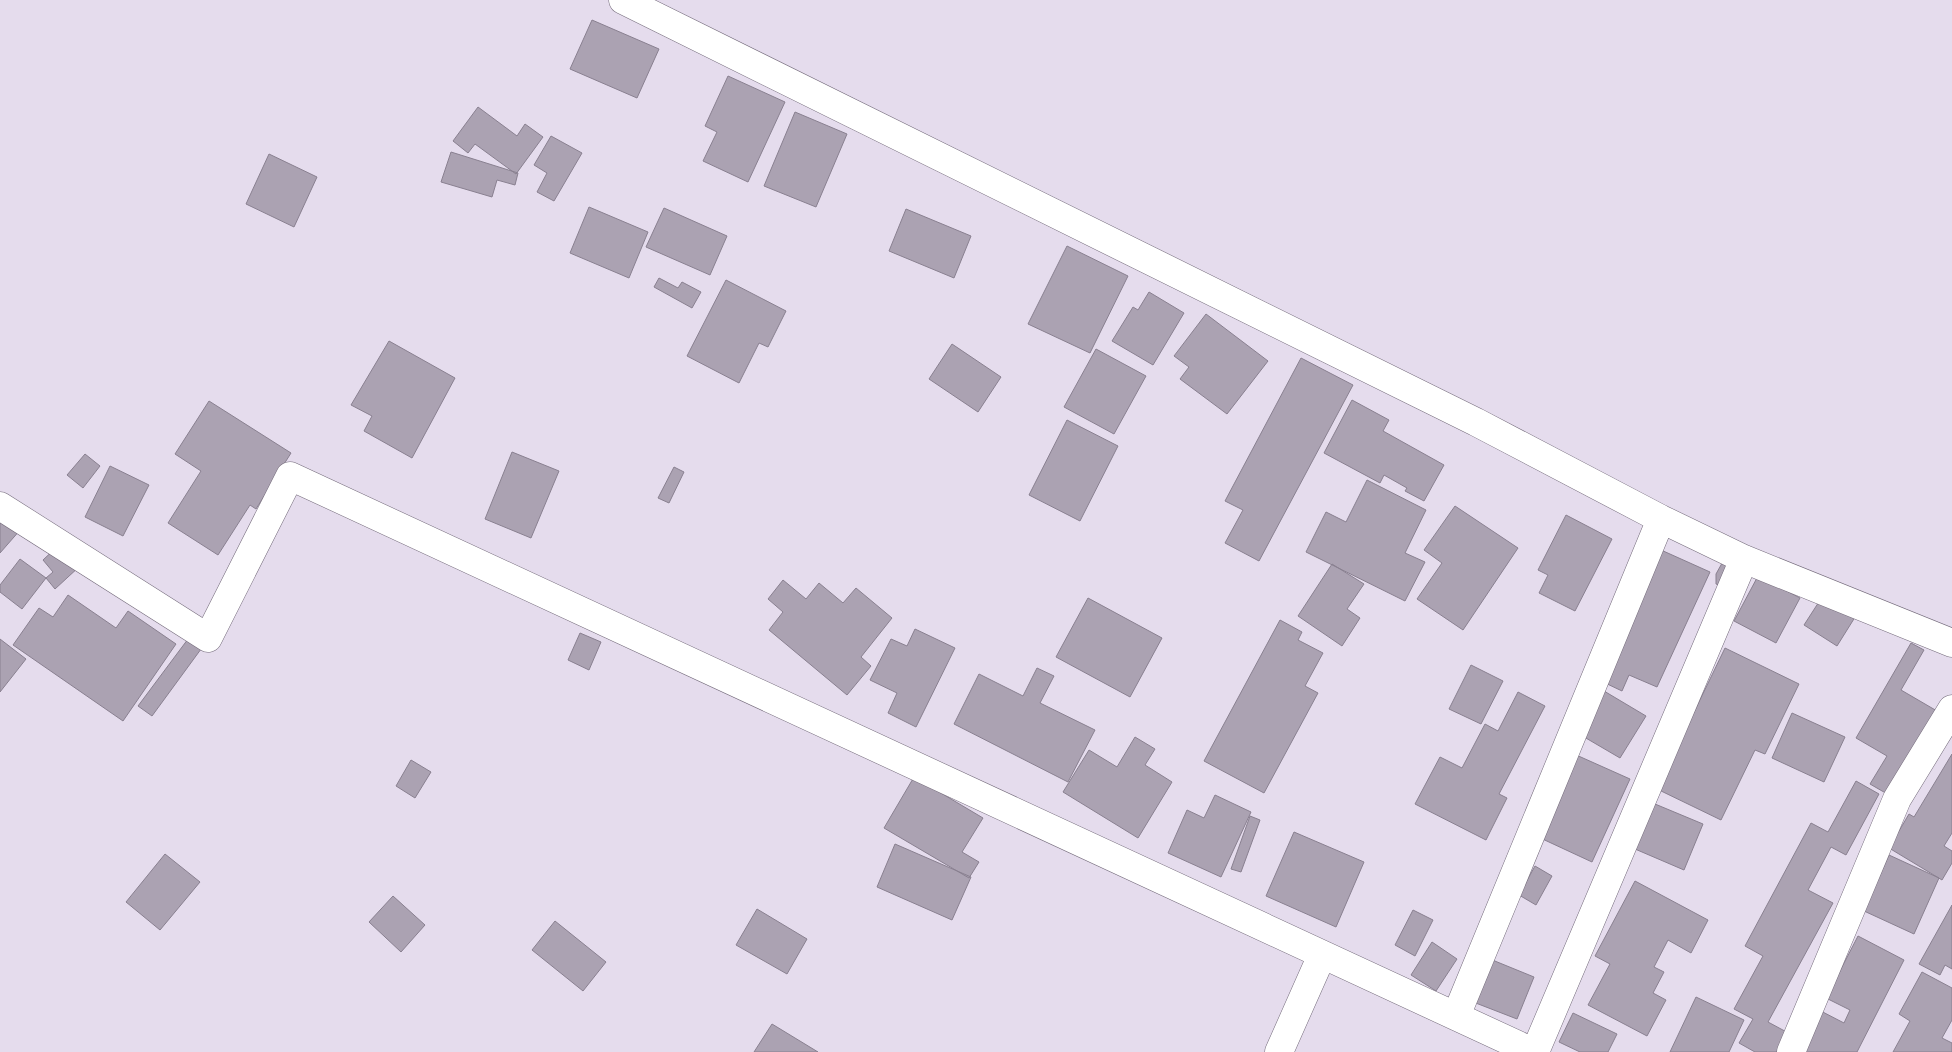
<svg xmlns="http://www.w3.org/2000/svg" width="1952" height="1052" viewBox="0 0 1952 1052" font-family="'Golos Text',sans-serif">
<rect width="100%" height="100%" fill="#e5dced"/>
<path fill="#aba2b2" stroke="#898090" d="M592 20 659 49 637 98 570 69Z
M728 76 785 102 748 182 703 161 717 132 705 126Z
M478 107 517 136 525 124 543 137 516 174 475 144 468 153 453 141Z
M795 112 847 134 816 207 764 186Z
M551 136 582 153 554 201 537 192 547 173 534 165Z
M451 152 518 173 515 185 497 180 492 197 441 182Z
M269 154 317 177 294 227 246 204Z
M589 207 648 232 629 278 570 253Z
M664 208 727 236 710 275 646 247Z
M906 209 971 236 954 278 889 251Z
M1067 246 1128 276 1090 353 1028 324Z
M659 278 678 288 682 282 701 292 692 308 654 287Z
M726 280 786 311 768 347 759 343 739 383 687 356Z
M1149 292 1184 313 1153 365 1112 341 1133 307 1138 310Z
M1206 314 1268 361 1227 414 1180 379 1189 367 1174 356Z
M389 341 455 378 412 458 364 431 372 416 351 405Z
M952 344 1001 377 978 412 929 379Z
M1096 349 1146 376 1114 434 1064 407Z
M1301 358 1353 385 1259 561 1225 543 1243 510 1225 501Z
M1352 400 1389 420 1383 431 1444 465 1424 501 1405 491 1407 488 1384 475 1380 483 1324 453Z
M209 401 291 453 256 509 250 505 218 555 168 523 201 471 175 454Z
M1067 420 1118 446 1080 521 1029 495Z
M512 452 559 471 531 538 485 519Z
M85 454 100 466 83 488 67 475Z
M110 466 149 485 123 536 85 517Z
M674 467 684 472 669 503 658 498Z
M1367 480 1426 510 1405 553 1425 562 1405 601 1306 552 1326 512 1346 522Z
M1455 506 1518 548 1463 630 1417 599 1442 563 1424 550Z
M0 510 21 529 0 553Z
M1566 515 1612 539 1575 611 1539 593 1548 575 1538 570Z
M60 544 80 566 55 589 46 578 53 572 43 560Z
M1661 550 1710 572 1657 687 1629 675 1622 691 1601 681Z
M1726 556 1729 588 1716 584V574Z
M20 559 46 578 22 609 0 592V585Z
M1332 564 1364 584 1347 609 1360 618 1342 646 1298 616Z
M1758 576 1800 598 1776 643 1734 621Z
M783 580 806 599 819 583 843 603 856 588 892 618 861 657 871 666 847 695 769 630 783 612 768 599Z
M1824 594 1857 614 1837 646 1804 625Z
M68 595 116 628 128 611 176 644 123 721 13 645 39 608 53 617Z
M1088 598 1162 638 1130 697 1056 657Z
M1280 620 1302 632 1298 640 1323 653 1305 686 1318 693 1264 793 1204 761Z
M915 629 955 648 916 727 888 713 897 693 870 680 891 639 907 646Z
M580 633 601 642 589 670 568 660Z
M191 635 204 645 152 716 138 706Z
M0 639 26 659 0 692Z
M1911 643 1924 650 1901 690 1937 711 1889 795 1870 784 1887 756 1856 738Z
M1725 648 1799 684 1765 754 1755 750 1721 820 1657 789Z
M1471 665 1503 681 1481 724 1449 709Z
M1037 668 1054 676 1040 703 1095 730 1068 782 954 724 979 674 1023 696Z
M1604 691 1646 716 1620 758 1579 734Z
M1518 692 1545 706 1499 794 1507 798 1486 840 1415 804 1440 757 1462 768 1485 724 1498 731Z
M1792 713 1845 737 1824 782 1772 758Z
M1135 737 1155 749 1145 765 1172 782 1138 838 1063 792 1089 750 1117 767Z
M1574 754 1630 779 1592 862 1536 836Z
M1952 754V833L1944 846 1952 851V863L1942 880 1889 848 1909 814 1914 817Z
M411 760 431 772 415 798 396 786Z
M914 777 983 818 962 852 979 862 969 878 884 828Z
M1856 781 1879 794 1846 855 1831 847 1808 890 1833 903 1768 1022 1794 1036 1785 1052H1755L1739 1043 1753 1019 1734 1009 1763 956 1745 946 1811 823 1828 832Z
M1215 795 1251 812 1221 877 1168 853 1187 810 1204 818Z
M1655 804 1703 824 1684 870 1635 849Z
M1250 816 1260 820 1241 872 1231 869Z
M1294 832 1364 862 1336 927 1266 896Z
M895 844 971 877 952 920 877 887Z
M165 854 200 882 160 930 126 902Z
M1889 855 1939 878 1914 934 1864 911Z
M1535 866 1552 876 1536 905 1519 895Z
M1635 881 1708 920 1691 953 1668 940 1654 967 1664 972 1653 993 1666 1000 1647 1036 1588 1005 1610 964 1595 956Z
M393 896 425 925 401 952 369 922Z
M1952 905V969L1945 965 1940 975 1919 964Z
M757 909 807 939 787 974 736 945Z
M1413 910 1433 920 1415 956 1395 945Z
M555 921 606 962 583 991 532 950Z
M1858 936 1904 960 1857 1052H1793L1815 1008 1844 1023 1850 1010 1826 998Z
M1432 942 1457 959 1436 991 1411 975Z
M1485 957 1534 977 1517 1019 1468 1000Z
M1922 972 1952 988V1020L1942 1038 1952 1043V1052H1893L1910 1021 1899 1014Z
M1696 997 1744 1020 1729 1052H1670Z
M1573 1013 1617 1034 1608 1052H1580L1559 1042Z
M772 1024 818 1052H754Z"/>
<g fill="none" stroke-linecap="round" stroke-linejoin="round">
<defs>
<path id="minor" d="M623 0 1476 422 1661 519 1744 559 1952 643
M0 506 208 638 290 476 1533 1052
M1456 1016 1661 519
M1279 1052 1322 955
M1535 1052 1744 559
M1791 1052 1897 799 1952 709"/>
</defs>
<use href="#minor" stroke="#746b7b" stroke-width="29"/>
<use href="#minor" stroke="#fff" stroke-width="28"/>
</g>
</svg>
